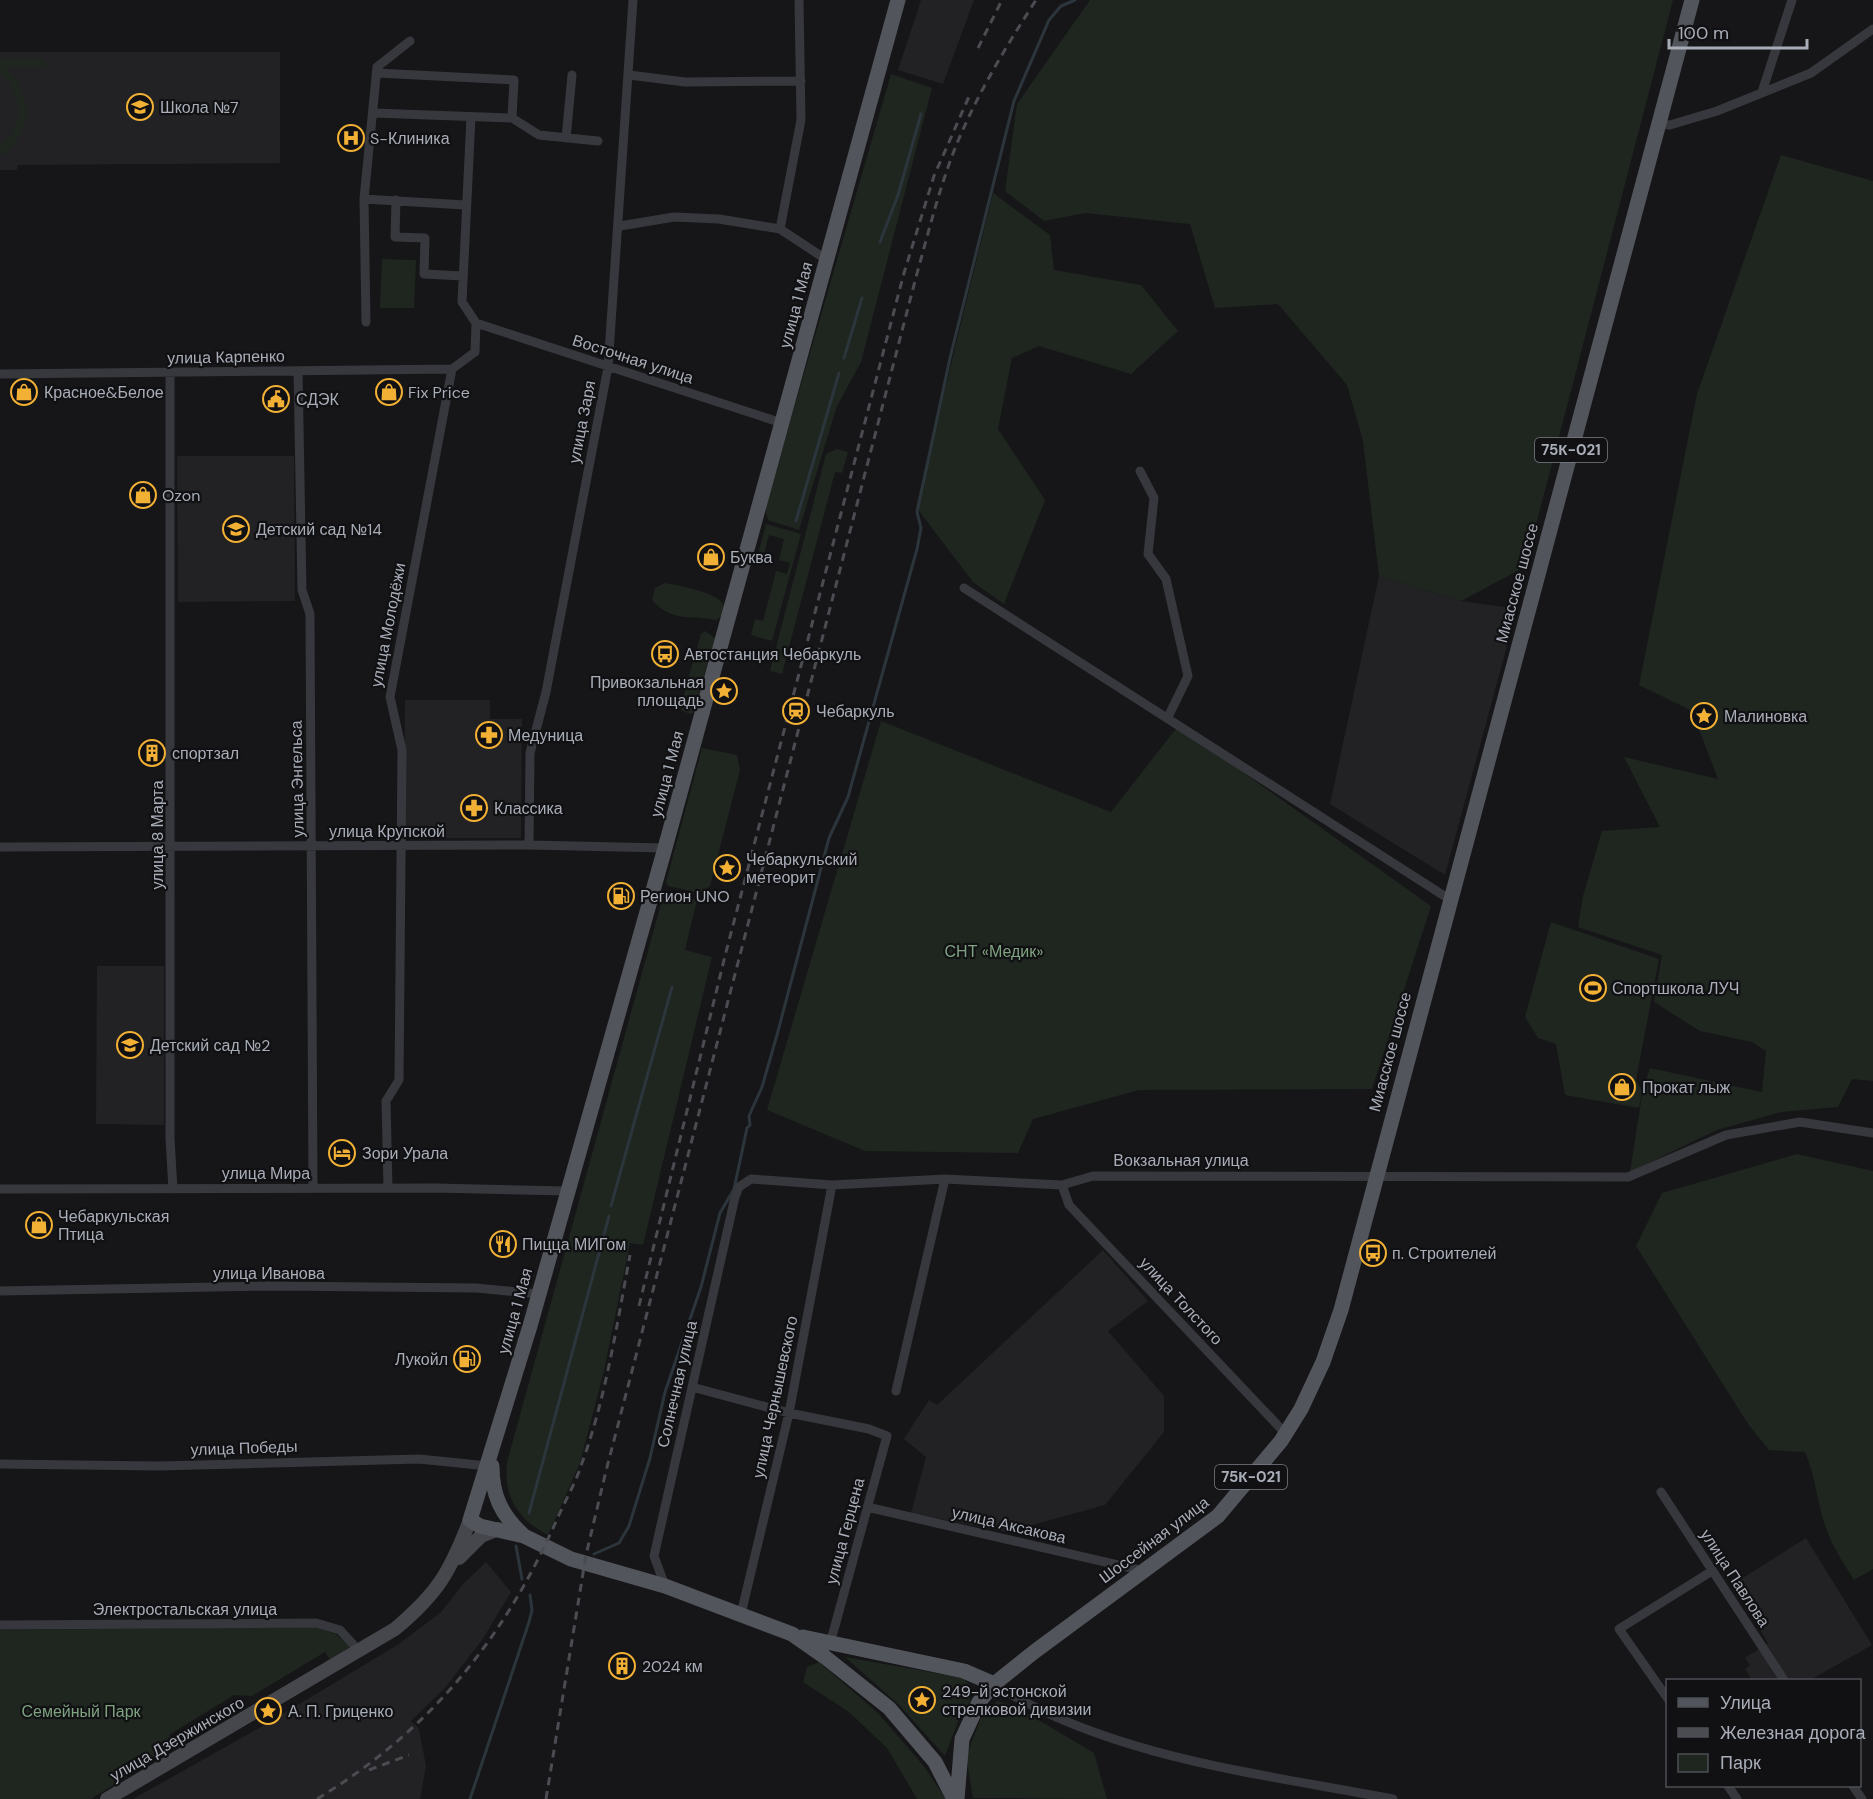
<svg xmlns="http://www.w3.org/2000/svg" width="1873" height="1799" viewBox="0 0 1873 1799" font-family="'DM Sans',sans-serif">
<rect width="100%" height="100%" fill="#161618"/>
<path fill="#222225" d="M921 0H974L943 84 898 70Z
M0 52H280V163L18 165 17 170H0Z
M177 456H294L295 601 178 602Z
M1379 576 1461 601 1517 609 1445 875 1330 804Z
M405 700H490V719H522L521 838H404Z
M97 966H164V1125L96 1124Z
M1103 1250 1148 1301 1108 1331 1164 1396V1432L1105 1505 1006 1532 911 1513 926 1457 904 1439 929 1400 937 1405Z
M1806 1538 1872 1645 1810 1680H1752L1745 1669 1750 1665 1745 1658 1768 1643 1733 1584Z
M486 1562 511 1592 482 1640 445 1688 411 1721 419 1729 426 1766 420 1799H133L261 1727 399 1644 441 1612 464 1583Z"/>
<path fill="#1e261f" d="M1090 0H1673L1525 567 1461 601 1379 576 1363 441 1347 385 1278 304 1215 308 1190 224 1085 213 1044 221 1005 191 1017 104Z
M0 58 45 59V67H5C34 93 34 134 0 156V146C24 127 25 93 0 74Z
M891 74 932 88 861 362 837 406 799 530 768 520 765 508Z
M1781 155 1873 181V1081L1852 1079 1838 1107 1781 1112 1717 1130 1630 1172 1643 1089 1650 1068 1762 1092 1766 1051 1752 1042 1700 1031 1654 1002 1662 955 1578 927 1583 896 1602 831 1660 827 1624 757 1718 779 1692 711 1639 685 1697 394Z
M993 193 1050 235 1054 270 1141 285 1178 331 1131 374 1039 346 1012 358 998 429 1045 500 1004 604 973 582 916 507Z
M382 259 416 260 414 308H380Z
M837 449 848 452 842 473 835 472 782 674 770 671 826 454Z
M766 524 801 534 772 641 751 635 755 619 763 621 776 571 787 574 790 563 779 560 784 539 769 535 764 554H758Z
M665 583C676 585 750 597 716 620 690 615 671 622 652 600L655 588Z
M705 631 715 638 702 683 688 679 701 634Z
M687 684 700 688 694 712 691 714 682 711 680 708Z
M881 721 1111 812 1178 726 1431 906 1372 1089 1139 1090 1033 1119 1018 1153 865 1151 767 1110Z
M702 748 737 755 740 770 710 886 699 893 668 886 666 882Z
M668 892 697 900 685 950 712 957 643 1245 630 1243 604 1371 580 1463 548 1535C518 1520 503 1496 507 1462L664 893Z
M1551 922 1659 959 1636 1080 1642 1091 1639 1108 1565 1095 1556 1044 1538 1038 1525 1017Z
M1797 1154 1873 1171V1569L1854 1580C1843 1562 1831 1545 1825 1525 1817 1501 1815 1475 1805 1452L1769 1450 1748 1424 1636 1246 1662 1193Z
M316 1627 336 1634 350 1647 330 1660 325 1652 252 1696 234 1695 169 1735 174 1747 91 1799H0V1630Z
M845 1657 963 1678 971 1686 970 1701 961 1714 945 1756 899 1705Z
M819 1662 877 1712 923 1765 946 1799H917L887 1748 849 1712 803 1682 807 1667Z
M997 1701 1015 1706 1094 1753 1107 1799 973 1798 966 1756 981 1718Z"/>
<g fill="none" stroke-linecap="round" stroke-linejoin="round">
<path stroke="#2c353c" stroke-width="3" d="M880 242 898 195 921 114
M844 358 862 298
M796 521 839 373
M611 1206 672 987
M529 1513 609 1216
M516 1546 522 1579
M594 1554 619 1543 629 1526 650 1458 665 1392 701 1287 720 1213 734 1189 747 1128 750 1125 749 1116 762 1087 777 1035 829 838 848 797 917 549 921 528 917 512 950 358 1014 101 1049 20 1061 6 1075 0
M470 1799 529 1622 532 1610 530 1595"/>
<path stroke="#37383d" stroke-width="9" d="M377 73 514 80 512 118
M629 75 685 82 801 81
M1762 92 1792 0
M374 113 512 118 539 135 598 141
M1658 124 1670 125 1717 111 1811 73 1873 29
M566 138 572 75
M364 199 465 205
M396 200 395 237 425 238 424 274 463 276
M620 226 674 217 719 219 780 229 827 260
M780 229 801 120 799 0
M366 322 364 199 377 67 410 41
M476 323 782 423
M298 371 302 590 310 614 313 1188
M170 373V1139L173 1189
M0 374 452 369
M1140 471 1154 498 1148 554 1166 579 1188 676 1168 717
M964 588 1449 899
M529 845 530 753 546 692 608 367 633 0
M0 847 529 845 665 848
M1062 1185 1069 1205 1286 1434
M388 1188 386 1101 399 1080 402 750 390 697 452 369 475 352 476 323 462 302 471 117
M0 1189 435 1188 567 1191
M0 1291 272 1286 476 1288 539 1294
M692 1387 789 1413 869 1429 887 1436 830 1644
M896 1391 945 1179
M0 1464 159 1466 419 1459 488 1466
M1661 1492 1784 1680
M867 1507 1144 1571
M665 1586 654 1556 735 1197 739 1187 751 1179 832 1185 945 1179 1062 1185 1093 1176 1628 1177 1726 1135 1800 1122 1873 1133
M741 1614 789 1413 832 1185
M0 1625 316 1623 340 1630 359 1651
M994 1684C1107 1757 1263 1774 1393 1799
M1668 1699 1619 1629 1712 1571
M1728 1786 1737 1799
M1853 1786 1862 1799"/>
<path stroke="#45474d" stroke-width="14" d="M459 1558 481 1536 498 1529
M107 1799 395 1629C438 1593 450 1572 470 1520"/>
<path stroke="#53555c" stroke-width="15" d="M898 0 665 848 530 1326 470 1520 480 1526 524 1536 571 1559 665 1586 792 1634 825 1657 889 1708 935 1762 954 1799
M492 1466C492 1495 501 1514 522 1534
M803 1637 964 1671 994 1684
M957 1799 962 1739 979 1702 994 1684 1034 1652 1218 1516 1281 1441 1301 1409 1323 1362 1341 1310 1692 0"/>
<path stroke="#4a4c52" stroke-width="3" stroke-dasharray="8 6" stroke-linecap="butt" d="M978 48 1002 0
M639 1306 726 952 904 273 934 176 971 92
M369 1770 409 1755
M317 1799C431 1730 505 1638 558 1517 566 1499 576 1482 582 1463 606 1397 617 1324 630 1255
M546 1799 586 1555 606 1471 916 277C929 231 940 184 958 141 979 91 1007 45 1036 0"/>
</g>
<defs>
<symbol id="school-ring" viewBox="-11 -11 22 22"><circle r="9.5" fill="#111113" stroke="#f2b134" stroke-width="1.5"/><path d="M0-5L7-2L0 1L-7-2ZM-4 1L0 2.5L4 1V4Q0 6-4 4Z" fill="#f2b134"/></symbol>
<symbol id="hospital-ring" viewBox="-11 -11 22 22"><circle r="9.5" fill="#111113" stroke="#f2b134" stroke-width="1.5"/><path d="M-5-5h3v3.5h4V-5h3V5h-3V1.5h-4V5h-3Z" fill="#f2b134"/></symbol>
<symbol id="shop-ring" viewBox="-11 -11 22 22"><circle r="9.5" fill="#111113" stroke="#f2b134" stroke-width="1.5"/><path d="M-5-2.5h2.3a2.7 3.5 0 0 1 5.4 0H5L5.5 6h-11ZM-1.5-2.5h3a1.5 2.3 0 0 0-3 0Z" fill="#f2b134"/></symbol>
<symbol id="civic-ring" viewBox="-11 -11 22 22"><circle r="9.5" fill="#111113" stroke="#f2b134" stroke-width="1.5"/><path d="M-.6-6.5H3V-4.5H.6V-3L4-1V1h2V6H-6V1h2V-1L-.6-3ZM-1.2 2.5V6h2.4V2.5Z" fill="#f2b134"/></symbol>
<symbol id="bus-ring" viewBox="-11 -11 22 22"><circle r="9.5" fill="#111113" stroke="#f2b134" stroke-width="1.5"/><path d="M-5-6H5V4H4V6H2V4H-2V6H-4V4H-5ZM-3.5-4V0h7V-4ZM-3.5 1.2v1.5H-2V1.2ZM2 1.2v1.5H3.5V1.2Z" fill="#f2b134"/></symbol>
<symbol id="sight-ring" viewBox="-11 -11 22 22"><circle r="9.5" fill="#111113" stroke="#f2b134" stroke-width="1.5"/><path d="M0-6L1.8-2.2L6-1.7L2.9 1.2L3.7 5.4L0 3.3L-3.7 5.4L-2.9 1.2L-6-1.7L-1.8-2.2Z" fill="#f2b134"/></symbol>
<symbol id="station-ring" viewBox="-11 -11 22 22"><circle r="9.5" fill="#111113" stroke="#f2b134" stroke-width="1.5"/><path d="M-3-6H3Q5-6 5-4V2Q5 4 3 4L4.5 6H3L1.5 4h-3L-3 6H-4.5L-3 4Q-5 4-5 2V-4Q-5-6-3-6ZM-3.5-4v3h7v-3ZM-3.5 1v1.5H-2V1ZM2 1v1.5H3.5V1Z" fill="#f2b134"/></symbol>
<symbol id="pharmacy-ring" viewBox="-11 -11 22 22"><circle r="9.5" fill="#111113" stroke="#f2b134" stroke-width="1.5"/><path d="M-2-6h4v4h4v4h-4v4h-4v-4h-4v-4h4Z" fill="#f2b134"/></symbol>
<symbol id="building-ring" viewBox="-11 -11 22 22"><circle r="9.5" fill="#111113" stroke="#f2b134" stroke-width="1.5"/><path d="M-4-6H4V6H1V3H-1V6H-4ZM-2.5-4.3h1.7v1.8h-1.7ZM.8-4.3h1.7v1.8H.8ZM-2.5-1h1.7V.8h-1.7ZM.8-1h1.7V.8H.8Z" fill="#f2b134"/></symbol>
<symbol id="fuel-ring" viewBox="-11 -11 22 22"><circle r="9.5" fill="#111113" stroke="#f2b134" stroke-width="1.5"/><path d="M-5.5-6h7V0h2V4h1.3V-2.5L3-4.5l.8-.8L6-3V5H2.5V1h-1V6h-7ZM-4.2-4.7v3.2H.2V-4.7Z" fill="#f2b134"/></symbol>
<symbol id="stadium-ring" viewBox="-11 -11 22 22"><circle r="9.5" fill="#111113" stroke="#f2b134" stroke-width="1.5"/><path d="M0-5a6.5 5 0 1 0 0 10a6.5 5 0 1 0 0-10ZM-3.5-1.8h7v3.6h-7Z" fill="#f2b134"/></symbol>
<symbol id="hotel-ring" viewBox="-11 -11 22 22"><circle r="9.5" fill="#111113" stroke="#f2b134" stroke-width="1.5"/><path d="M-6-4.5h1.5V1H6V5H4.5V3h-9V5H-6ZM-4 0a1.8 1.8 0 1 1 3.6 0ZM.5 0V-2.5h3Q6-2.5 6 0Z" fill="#f2b134"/></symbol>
<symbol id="restaurant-ring" viewBox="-11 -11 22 22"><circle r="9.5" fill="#111113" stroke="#f2b134" stroke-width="1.5"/><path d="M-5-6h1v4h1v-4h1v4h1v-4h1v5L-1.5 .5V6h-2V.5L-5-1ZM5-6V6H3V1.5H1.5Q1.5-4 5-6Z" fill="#f2b134"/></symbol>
</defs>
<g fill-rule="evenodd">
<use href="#school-ring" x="125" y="92" width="30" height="30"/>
<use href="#hospital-ring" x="336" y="123" width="30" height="30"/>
<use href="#shop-ring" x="9" y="377" width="30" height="30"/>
<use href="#shop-ring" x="374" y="377" width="30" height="30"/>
<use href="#civic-ring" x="261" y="384" width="30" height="30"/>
<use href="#shop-ring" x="128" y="480" width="30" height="30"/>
<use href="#school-ring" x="221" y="514" width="30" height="30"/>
<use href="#shop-ring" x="696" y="542" width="30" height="30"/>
<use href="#bus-ring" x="650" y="639" width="30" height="30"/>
<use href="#sight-ring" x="709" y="676" width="30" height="30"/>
<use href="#station-ring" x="781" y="696" width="30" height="30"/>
<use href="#sight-ring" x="1689" y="701" width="30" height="30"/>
<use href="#pharmacy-ring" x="474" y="720" width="30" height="30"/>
<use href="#building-ring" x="137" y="738" width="30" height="30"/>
<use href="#pharmacy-ring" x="459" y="793" width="30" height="30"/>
<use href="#sight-ring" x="712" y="853" width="30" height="30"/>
<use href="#fuel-ring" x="606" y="881" width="30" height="30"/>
<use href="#stadium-ring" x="1578" y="973" width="30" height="30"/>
<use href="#school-ring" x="115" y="1030" width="30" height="30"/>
<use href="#shop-ring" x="1607" y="1072" width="30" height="30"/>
<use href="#hotel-ring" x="327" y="1138" width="30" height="30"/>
<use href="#shop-ring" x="24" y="1210" width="30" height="30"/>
<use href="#restaurant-ring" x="488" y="1229" width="30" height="30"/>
<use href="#bus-ring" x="1358" y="1238" width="30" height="30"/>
<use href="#fuel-ring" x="452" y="1344" width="30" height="30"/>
<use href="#building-ring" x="607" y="1651" width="30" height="30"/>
<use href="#sight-ring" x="907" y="1685" width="30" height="30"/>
<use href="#sight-ring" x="253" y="1696" width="30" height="30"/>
</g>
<g text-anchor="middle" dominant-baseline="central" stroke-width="4.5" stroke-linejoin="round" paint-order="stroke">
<g fill="#111113" stroke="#7b7e86" stroke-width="1.5">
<rect x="1535" y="438" width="72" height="24" rx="4.5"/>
<rect x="1215" y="1465" width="72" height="24" rx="4.5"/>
</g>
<g font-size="15" font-weight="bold" fill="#a8adb8">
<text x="1571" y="450">75К-021</text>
<text x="1251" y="1477">75К-021</text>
</g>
<g font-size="16" fill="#a8adb8" stroke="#111113" text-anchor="start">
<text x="160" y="107">Школа №7</text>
<text x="370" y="138">S-Клиника</text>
<text x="44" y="392">Красное&amp;Белое</text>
<text x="408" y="392">Fix Price</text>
<text x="296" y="399">СДЭК</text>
<text x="162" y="495">Ozon</text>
<text x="256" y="529">Детский сад №14</text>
<text x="730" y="557">Буква</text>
<text x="684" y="654">Автостанция Чебаркуль</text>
<text x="704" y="682" text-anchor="end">Привокзальная<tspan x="704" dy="18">площадь</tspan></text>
<text x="816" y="711">Чебаркуль</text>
<text x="1724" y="716">Малиновка</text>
<text x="508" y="735">Медуница</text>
<text x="172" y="753">спортзал</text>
<text x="494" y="808">Классика</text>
<text x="746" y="859">Чебаркульский<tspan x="746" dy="18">метеорит</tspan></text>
<text x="640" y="896">Регион UNO</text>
<text x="1612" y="988">Спортшкола ЛУЧ</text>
<text x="150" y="1045">Детский сад №2</text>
<text x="1642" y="1087">Прокат лыж</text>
<text x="362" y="1153">Зори Урала</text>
<text x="58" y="1216">Чебаркульская<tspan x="58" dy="18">Птица</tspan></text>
<text x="522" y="1244">Пицца МИГом</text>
<text x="1392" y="1253">п. Строителей</text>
<text x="448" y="1359" text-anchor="end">Лукойл</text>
<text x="642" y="1666">2024 км</text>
<text x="942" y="1691">249-й эстонской<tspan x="942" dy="18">стрелковой дивизии</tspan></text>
<text x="288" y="1711">А. П. Гриценко</text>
</g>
<g font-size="16" fill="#a8adb8" stroke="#111113">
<text transform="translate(796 305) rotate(-75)">улица 1 Мая</text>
<text transform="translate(226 357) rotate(-1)">улица Карпенко</text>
<text transform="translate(633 359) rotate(18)">Восточная улица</text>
<text transform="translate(582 422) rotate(-79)">улица Заря</text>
<text transform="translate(1517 583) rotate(-75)">Миасское шоссе</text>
<text transform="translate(388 625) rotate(-79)">улица Молодёжи</text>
<text transform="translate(667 774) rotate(-75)">улица 1 Мая</text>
<text transform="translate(297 779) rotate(-91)">улица Энгельса</text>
<text x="387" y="831">улица Крупской</text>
<text transform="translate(157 835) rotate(-90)">улица 8 Марта</text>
<text transform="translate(1390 1052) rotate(-75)">Миасское шоссе</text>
<text x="1181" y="1160">Вокзальная улица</text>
<text x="266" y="1173">улица Мира</text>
<text x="269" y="1273">улица Иванова</text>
<text transform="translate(1181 1301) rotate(47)">улица Толстого</text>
<text transform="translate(515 1311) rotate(-74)">улица 1 Мая</text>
<text transform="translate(677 1384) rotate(-77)">Солнечная улица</text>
<text transform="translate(775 1397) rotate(-78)">улица Чернышевского</text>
<text transform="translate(244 1448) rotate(-2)">улица Победы</text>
<text transform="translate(1009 1525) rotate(13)">улица Аксакова</text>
<text transform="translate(845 1531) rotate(-75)">улица Герцена</text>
<text transform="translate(1154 1540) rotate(-37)">Шоссейная улица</text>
<text transform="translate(1735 1578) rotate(57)">улица Павлова</text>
<text x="185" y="1609">Электростальская улица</text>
<text transform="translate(177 1739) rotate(-30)">улица Дзержинского</text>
</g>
<g font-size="16" fill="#7fa381" stroke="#111113">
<text x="994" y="951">СНТ «Медик»</text>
<text x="81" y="1711">Семейный Парк</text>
</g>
</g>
<rect x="1666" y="1679" width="195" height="108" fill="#111113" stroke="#4d4f55" stroke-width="1.5"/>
<rect x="1678" y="1698" width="30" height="9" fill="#53555c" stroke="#4d4f55" stroke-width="1.5"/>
<text x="1720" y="1709" font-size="18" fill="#a8adb8">Улица</text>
<rect x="1678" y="1728" width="30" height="9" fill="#4a4c52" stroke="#4d4f55" stroke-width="1.5"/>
<text x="1720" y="1739" font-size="18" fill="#a8adb8">Железная дорога</text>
<rect x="1678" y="1754" width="30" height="18" fill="#1e261f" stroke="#4d4f55" stroke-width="1.5"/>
<text x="1720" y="1769" font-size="18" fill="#a8adb8">Парк</text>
<path d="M1669 39v9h138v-9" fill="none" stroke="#a8adb8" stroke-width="3"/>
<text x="1678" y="39" font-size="18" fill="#a8adb8" stroke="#111113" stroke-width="4.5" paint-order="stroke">100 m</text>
</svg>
